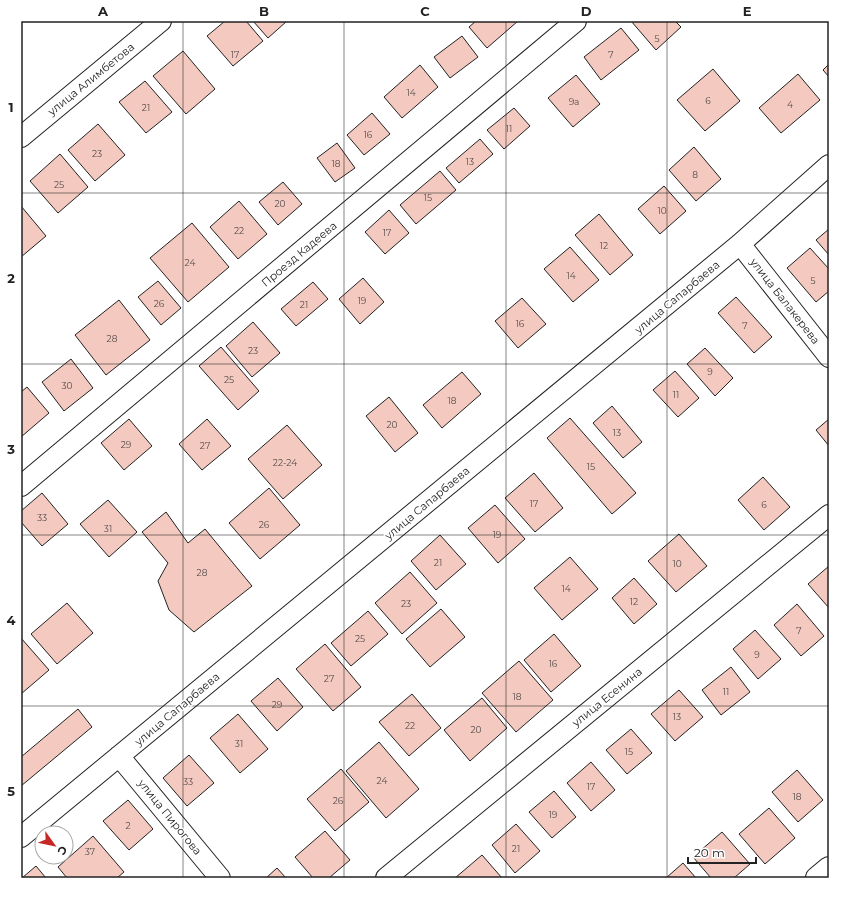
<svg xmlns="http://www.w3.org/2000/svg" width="850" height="899" viewBox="0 0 850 899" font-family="Montserrat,sans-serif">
<rect width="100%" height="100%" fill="#fff"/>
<path fill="#f3c9c0" stroke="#222" d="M225 21H246L263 41 233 66 207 36Z
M253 21H287L268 38Z
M476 21H518L487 48 469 27Z
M631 21H675L681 27 656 50Z
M621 28 639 50 601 80 584 57Z
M462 36 478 57 450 78 434 57Z
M183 51 215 89 186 114 153 76Z
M829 64V77L823 70Z
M420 65 438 87 402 118 384 97Z
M713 69 740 101 705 131 677 100Z
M798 74 820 100 781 133 759 108Z
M576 75 600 104 573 127 548 98Z
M145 81 172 112 146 133 119 102Z
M514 108 530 126 504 149 487 130Z
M372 113 390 134 364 155 347 135Z
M98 124 125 155 95 181 68 150Z
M480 139 493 154 459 183 446 168Z
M337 143 355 168 335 182 317 158Z
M694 147 721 179 696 201 669 170Z
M60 154 88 187 58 213 30 181Z
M440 171 456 190 416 224 400 205Z
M283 182 302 204 278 225 259 202Z
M664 186 686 211 660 234 638 209Z
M239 201 267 234 238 259 210 227Z
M21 206 46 236 21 257Z
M389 210 409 233 385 254 365 232Z
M599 214 633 255 610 275 575 235Z
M192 223 229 267 188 302 150 258Z
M829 229V255L816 240Z
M570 247 599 280 573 302 544 269Z
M810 248 829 269V291L816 302 787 268Z
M363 278 384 302 360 324 339 299Z
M158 281 181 308 161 325 138 297Z
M313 282 328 299 296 326 281 309Z
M736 297 772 337 754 353 718 313Z
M522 298 546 324 518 348 495 321Z
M119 300 150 340 106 375 75 335Z
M253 322 280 353 252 377 226 346Z
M221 347 259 391 238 410 199 366Z
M705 348 733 378 715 396 687 364Z
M71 359 93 388 64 411 42 382Z
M675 371 699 398 678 417 653 390Z
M462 372 481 394 442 428 423 405Z
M27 387 49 413 21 437V392Z
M389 397 418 433 395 452 366 416Z
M612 406 642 442 623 458 593 423Z
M570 418 636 493 612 514 547 438Z
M129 419 152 446 124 470 101 443Z
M207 419 231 446 202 470 179 444Z
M829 419V446L816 430Z
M287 425 322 465 283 499 248 459Z
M534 473 563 508 535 532 505 498Z
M763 477 790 507 764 530 738 500Z
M269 488 300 525 260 559 229 523Z
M42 493 68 524 42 546 21 522V511Z
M108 500 137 532 109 557 80 524Z
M495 505 525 539 498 563 468 528Z
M166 512 188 543 205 529 252 586 194 632 169 610 158 581 168 563 142 532Z
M679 534 707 566 676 592 648 561Z
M440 535 466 564 436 590 411 561Z
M570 557 598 589 562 620 534 588Z
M829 566V608L808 584Z
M410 572 437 603 402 634 375 603Z
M634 578 657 604 634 624 612 598Z
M67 603 93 633 57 664 31 634Z
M797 604 824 636 801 656 774 625Z
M441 609 465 637 430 667 406 639Z
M368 611 388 634 351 666 331 643Z
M755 630 781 659 758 679 733 649Z
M554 634 581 666 551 692 524 660Z
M21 638 49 670 21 694Z
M325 644 361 687 333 711 296 669Z
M519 661 553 700 516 732 482 693Z
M731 667 750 692 721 715 702 690Z
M278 678 303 707 277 731 251 701Z
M679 690 703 717 675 741 651 714Z
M412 694 441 728 409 756 379 722Z
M482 698 507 728 470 761 444 730Z
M78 709 92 727 21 786V757Z
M238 714 268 749 240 773 210 738Z
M631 729 652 753 627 774 606 750Z
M379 742 419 789 386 818 346 771Z
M189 755 214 783 187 806 163 778Z
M591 762 615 790 591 811 567 783Z
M341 769 369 802 335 831 307 799Z
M797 770 823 800 798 822 772 792Z
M554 791 576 817 552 838 529 812Z
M128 800 153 829 129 850 103 821Z
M769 808 795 838 765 864 739 834Z
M516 824 540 851 515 873 492 845Z
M325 831 350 860 329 878H313L295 857Z
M722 832 750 864 734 878H711L693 857Z
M93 836 124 872 117 878H67L58 867Z
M482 855 502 878H455Z
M683 863 696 878H666Z
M36 866 46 878H22Z
M277 868 286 878H266Z"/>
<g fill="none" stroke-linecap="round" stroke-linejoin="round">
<defs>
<path id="minor" d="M21 137 161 21
M740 244 829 357
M21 486 576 21
M119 756 220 878
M21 837 740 244 829 165
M386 878 829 515"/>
<path id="secondary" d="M817 878 829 868"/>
</defs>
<use href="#minor" stroke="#222" stroke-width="22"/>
<use href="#secondary" stroke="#222" stroke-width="24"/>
<use href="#minor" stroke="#fff" stroke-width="20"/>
<use href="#secondary" stroke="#fff" stroke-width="22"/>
</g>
<path fill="none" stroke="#222" stroke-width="1" stroke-opacity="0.55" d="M183 21V878M344 21V878M506 21V878M667 21V878M21 193H829M21 364H829M21 535H829M21 706H829"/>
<g text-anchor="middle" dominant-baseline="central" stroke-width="3" stroke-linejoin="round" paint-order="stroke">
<g font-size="9" fill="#564c4a">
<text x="657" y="38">5</text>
<text x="235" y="54">17</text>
<text x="611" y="54">7</text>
<text x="411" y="92">14</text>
<text x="708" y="100">6</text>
<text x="574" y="101">9а</text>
<text x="790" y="104">4</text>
<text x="146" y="107">21</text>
<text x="509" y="128">11</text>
<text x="368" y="134">16</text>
<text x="97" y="153">23</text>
<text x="470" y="161">13</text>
<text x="336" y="163">18</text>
<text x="695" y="174">8</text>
<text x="59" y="184">25</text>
<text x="428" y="197">15</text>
<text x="280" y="203">20</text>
<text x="662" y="210">10</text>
<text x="239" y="230">22</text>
<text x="387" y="232">17</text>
<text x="604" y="245">12</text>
<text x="190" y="262">24</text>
<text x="571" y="275">14</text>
<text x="813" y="280">5</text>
<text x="362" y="300">19</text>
<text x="159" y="303">26</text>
<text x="304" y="304">21</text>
<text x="520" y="323">16</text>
<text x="745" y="325">7</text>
<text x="112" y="338">28</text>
<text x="253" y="350">23</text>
<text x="710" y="371">9</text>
<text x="229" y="379">25</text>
<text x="67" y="385">30</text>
<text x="676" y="394">11</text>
<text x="452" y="400">18</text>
<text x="392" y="424">20</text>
<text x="617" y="432">13</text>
<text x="126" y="444">29</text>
<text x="205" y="445">27</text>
<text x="285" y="462">22-24</text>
<text x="591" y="466">15</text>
<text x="534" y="503">17</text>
<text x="764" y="504">6</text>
<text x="42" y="517">33</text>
<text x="264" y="524">26</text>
<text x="108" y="528">31</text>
<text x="497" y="534">19</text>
<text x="438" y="562">21</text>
<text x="677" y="563">10</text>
<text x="202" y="572">28</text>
<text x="566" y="588">14</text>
<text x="634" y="601">12</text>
<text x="406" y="603">23</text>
<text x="799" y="630">7</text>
<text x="360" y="638">25</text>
<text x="757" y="654">9</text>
<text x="553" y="663">16</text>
<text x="329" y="678">27</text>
<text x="726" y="691">11</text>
<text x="517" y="696">18</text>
<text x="277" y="704">29</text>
<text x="677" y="716">13</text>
<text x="410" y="725">22</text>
<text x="476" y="729">20</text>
<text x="239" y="743">31</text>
<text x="629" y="751">15</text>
<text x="382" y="780">24</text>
<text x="188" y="781">33</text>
<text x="591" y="786">17</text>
<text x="797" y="796">18</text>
<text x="338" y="800">26</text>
<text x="553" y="814">19</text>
<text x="128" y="825">2</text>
<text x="516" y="848">21</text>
<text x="90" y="851">37</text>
</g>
<g font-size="11" fill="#222" stroke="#fff">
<text transform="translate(91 79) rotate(-39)">улица Алимбетова</text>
<text transform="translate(299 254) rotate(-40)">Проезд Кадеева</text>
<text transform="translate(677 297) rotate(-40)">улица Сапарбаева</text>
<text transform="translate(785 301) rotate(52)">улица Балакерева</text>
<text transform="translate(427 503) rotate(-40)">улица Сапарбаева</text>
<text transform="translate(607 697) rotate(-39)">улица Есенина</text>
<text transform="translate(177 709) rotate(-40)">улица Сапарбаева</text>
<text transform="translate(170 817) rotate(51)">улица Пирогова</text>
</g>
</g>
<rect width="850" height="899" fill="none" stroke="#ffffff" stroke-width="44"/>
<g transform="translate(54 845) rotate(123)"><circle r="19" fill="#ffffff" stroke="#a7a7a7"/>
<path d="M0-3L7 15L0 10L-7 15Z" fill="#c62828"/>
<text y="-6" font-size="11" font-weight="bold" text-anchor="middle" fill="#222222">С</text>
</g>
<path d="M688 857v6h68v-6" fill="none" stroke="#222222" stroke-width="2"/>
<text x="694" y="857" font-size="12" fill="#222222" stroke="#ffffff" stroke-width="3" paint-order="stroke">20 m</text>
<rect x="22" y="22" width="806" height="855" fill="none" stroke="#222" stroke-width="1.5"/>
<g font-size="13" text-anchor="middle" font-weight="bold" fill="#222">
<text x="103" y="16">A</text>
<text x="264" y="16">B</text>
<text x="425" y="16">C</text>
<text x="586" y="16">D</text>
<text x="747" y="16">E</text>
<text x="11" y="112">1</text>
<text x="11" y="283">2</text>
<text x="11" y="454">3</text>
<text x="11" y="625">4</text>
<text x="11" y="796">5</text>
</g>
</svg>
